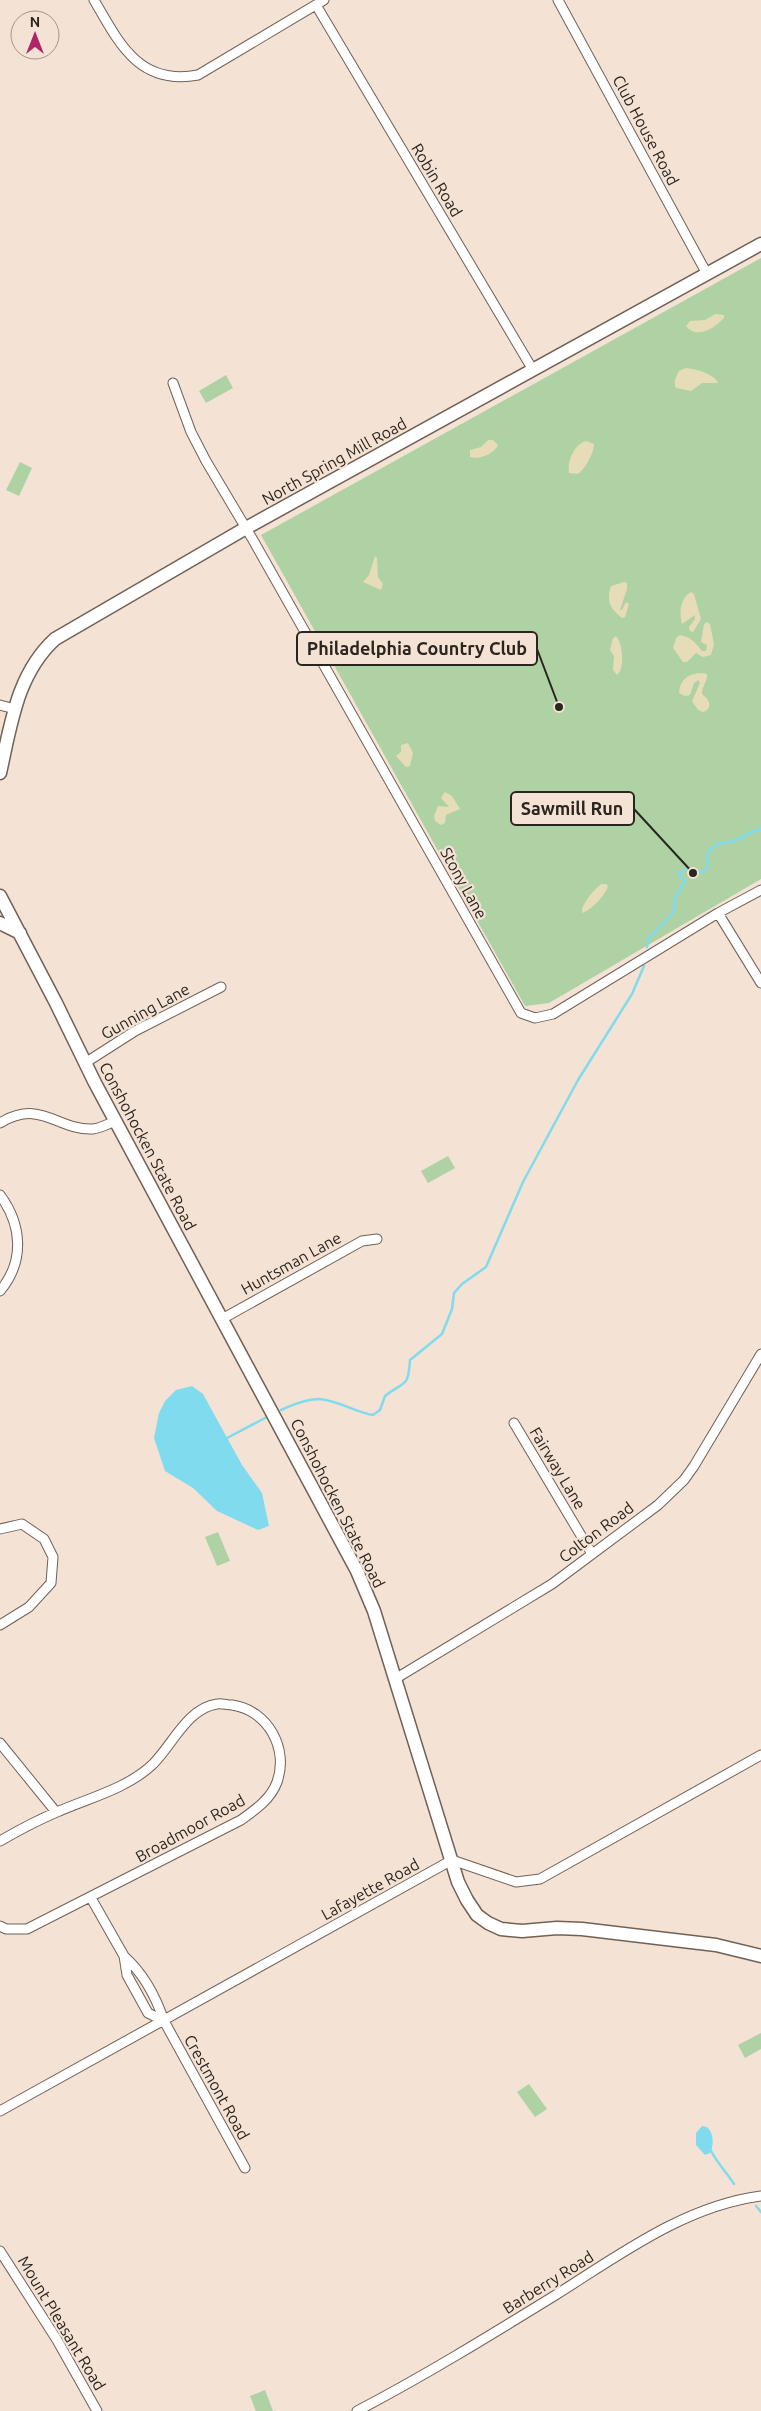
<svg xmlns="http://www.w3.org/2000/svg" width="761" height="2411" viewBox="0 0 761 2411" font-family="Ubuntu,sans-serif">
<rect width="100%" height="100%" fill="#f4e2d4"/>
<path fill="#aed2a3" d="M761 258V879L549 1003 525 1006 261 535Z
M226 375 233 388 206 403 199 391Z
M20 462 32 468 19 496 6 490Z
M448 1156 455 1168 428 1183 421 1171Z
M218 1532 230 1561 217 1566 205 1537Z
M761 2033V2049L745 2058 738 2045Z
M529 2084 547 2109 535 2117 517 2092Z
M265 2390 273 2411H256L250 2396Z"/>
<path fill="#e6dcb7" d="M715 314 724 315V318C715 328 697 340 686 326L690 321 705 320Z
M686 368C695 369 715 374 718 383H702L691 391 676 388C673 382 676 376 679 371Z
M488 440H493L498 445C494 454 479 460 470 457V450L481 447Z
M586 441 594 444C594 453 585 469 578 474L569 473C567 462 574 444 586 441Z
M375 556 377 558 378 577 383 584 381 590 363 582 369 575Z
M624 582 627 583V589L620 610H622L626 602 629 604 625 617 622 618C610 609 606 600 611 586Z
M691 592 694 594 701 619 693 632 690 631 689 627 695 619V615L682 624C679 613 680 598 691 592Z
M707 622 710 624 714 644 711 655 703 657 696 653 687 662H683L673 648 676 638 680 635C691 637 696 643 702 651H706L707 645 701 642 704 624Z
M616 636C623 643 625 669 617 675L613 670 614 656 610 650 613 638Z
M702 673 707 674C708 681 702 686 702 694 709 699 714 708 703 712L698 710 692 701 700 683 698 680 694 683 690 695 685 696 679 693C680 679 689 673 702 673Z
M408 743 413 753 410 766 406 767 396 756 401 752V745Z
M445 792 452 796 460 809 446 815 445 823 441 825 435 821 434 816 438 806 449 807 441 798Z
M601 884H606L608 886C605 896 591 910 582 913 581 904 594 890 601 884Z"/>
<path fill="#80dbef" d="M192 1386 203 1394 242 1465 262 1493 269 1526 258 1530 217 1511 193 1488 165 1471 154 1438 159 1413 165 1401 176 1390Z
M702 2126 707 2127C714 2133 714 2146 710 2153L705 2155 696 2145V2133Z"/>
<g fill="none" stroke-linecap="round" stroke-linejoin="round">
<path stroke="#80dbef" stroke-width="2.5" d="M647 947 649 938 673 913 675 898 685 881 679 875V872L687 870C694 874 700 874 707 869L708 851 719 843 731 842 761 828
M281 1410C292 1405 307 1399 319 1399 337 1400 355 1412 373 1415L380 1410 385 1396C405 1380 408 1389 410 1360L442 1334 452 1309 454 1293 462 1284 486 1267 523 1182 578 1080 632 994 644 966
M227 1438 267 1417
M711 2151C718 2164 727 2173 734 2184
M756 2206 761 2212"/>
<defs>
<path id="street" d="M94 0C119 43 139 86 198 75L324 0
M558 0 707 274
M316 5 533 370
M173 383 191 432 206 461 253 540 521 1013 535 1018 553 1014 718 913 761 890
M0 705 15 709
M718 913 761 983
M85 1063 135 1031 221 987
M0 1123C41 1098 58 1131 93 1129 101 1128 108 1124 115 1121
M0 1195C22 1225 25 1261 0 1291
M222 1319 362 1241 377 1239
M514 1423 592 1554
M0 1529 22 1524 44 1539 53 1557 51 1583 29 1607 0 1625
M395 1679 552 1584 658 1505 684 1480 694 1466 761 1354
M0 1743 56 1812
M0 1841C19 1830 38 1820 57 1812 89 1798 126 1789 152 1765 172 1746 187 1708 217 1704 221 1703 227 1705 232 1705 268 1710 289 1749 277 1782 271 1799 255 1810 241 1820L27 1929H6L0 1926
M91 1898 124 1956 127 1975 148 2013 164 2021
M124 1956C143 1973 156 1997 164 2021L245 2168
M0 2111 452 1860 516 1882 540 1879 761 1755
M0 2251 57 2340 97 2411
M357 2411C424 2376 489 2336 554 2296 618 2256 684 2206 761 2196"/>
<path id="secondary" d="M0 773C11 724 17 674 55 639L246 528 761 244
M0 896 56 1003 95 1083 357 1571 374 1611 458 1882 467 1900 477 1915 488 1923 501 1929 522 1931 557 1928 582 1929 716 1945 761 1956
M0 923 20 933"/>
</defs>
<use href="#street" stroke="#716155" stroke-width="11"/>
<use href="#secondary" stroke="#716155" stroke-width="15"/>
<use href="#street" stroke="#fff" stroke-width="9"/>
<use href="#secondary" stroke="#fff" stroke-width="12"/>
</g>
<g text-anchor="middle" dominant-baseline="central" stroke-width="4.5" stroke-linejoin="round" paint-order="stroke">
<g font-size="16" fill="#2b251f" stroke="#f4e2d4">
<text transform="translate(646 130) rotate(62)">Club House Road</text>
<text transform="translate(437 180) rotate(59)">Robin Road</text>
<text transform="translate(334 461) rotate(-29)">North Spring Mill Road</text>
<text transform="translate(464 883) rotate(61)">Stony Lane</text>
<text transform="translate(145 1011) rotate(-29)">Gunning Lane</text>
<text transform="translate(148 1146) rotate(62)">Conshohocken State Road</text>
<text transform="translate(291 1263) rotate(-29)">Huntsman Lane</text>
<text transform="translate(558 1468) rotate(59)">Fairway Lane</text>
<text transform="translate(338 1503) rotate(63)">Conshohocken State Road</text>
<text transform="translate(596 1532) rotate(-37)">Colton Road</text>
<text transform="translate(190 1828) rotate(-29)">Broadmoor Road</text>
<text transform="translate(370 1889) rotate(-29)">Lafayette Road</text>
<text transform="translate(217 2087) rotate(61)">Crestmont Road</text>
<text transform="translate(548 2282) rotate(-32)">Barberry Road</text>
<text transform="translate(62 2323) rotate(59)">Mount Pleasant Road</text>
</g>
</g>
<path fill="none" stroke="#2b251f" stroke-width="2" d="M559 707L537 649M693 873L634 809"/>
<g fill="#2b251f" stroke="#f4e2d4" stroke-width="2">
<circle cx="559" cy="707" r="5"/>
<circle cx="693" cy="873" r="5"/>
</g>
<g fill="#f4e2d4" stroke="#2b251f" stroke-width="2">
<rect x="297" y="632" width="240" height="33" rx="5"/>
<rect x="511" y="792" width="123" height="33" rx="5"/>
</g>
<g font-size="18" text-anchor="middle" font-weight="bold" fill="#2b251f">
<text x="417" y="655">Philadelphia Country Club</text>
<text x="572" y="815">Sawmill Run</text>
</g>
<g transform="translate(35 35)"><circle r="24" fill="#f4e2d4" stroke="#a4968c"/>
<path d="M0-4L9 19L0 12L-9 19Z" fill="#ae2569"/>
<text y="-8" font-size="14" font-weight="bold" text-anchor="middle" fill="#2b251f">N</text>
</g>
</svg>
